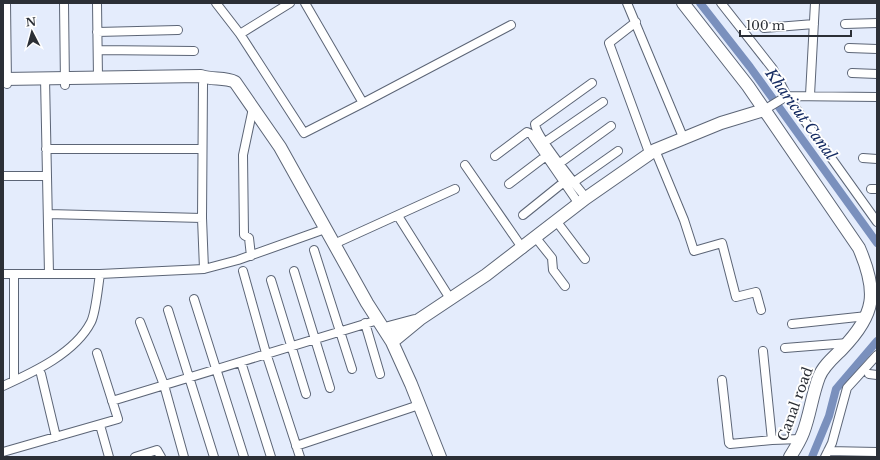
<svg xmlns="http://www.w3.org/2000/svg" width="880" height="460" viewBox="0 0 880 460" font-family="'Libre Baskerville',serif">
<rect width="100%" height="100%" fill="#e4ecfc"/>
<g fill="none" stroke-linecap="round" stroke-linejoin="round">
<path stroke="#7a90bd" stroke-width="8" d="M700 3 750 67 877 243
M812 457 829 416 836 389 877 341"/>
<defs>
<path id="street" d="M6 3 7 84
M64 3 65 85
M97 3 98 78
M216 3 240 34 304 133 363 103
M305 3 363 103 511 25
M627 3 683 137
M721 3 773 69 787 96 877 222
M636 22 609 43 650 155
M845 24 877 23
M764 28 814 24
M97 32 178 30
M240 34 290 3
M849 48 877 49
M98 50 194 51
M852 73 877 74
M45 78 49 274
M203 84 202 218 204 269
M810 95 815 3
M764 110 787 96 877 97
M545 142 603 102
M46 149H202
M655 150 684 220 694 251 722 243 736 297 756 292 761 310
M495 156 527 132 531 134 579 204
M863 158 877 159
M560 163 611 126
M465 165 523 249
M3 176H47
M574 182 618 151
M509 184 546 156
M871 189H877
M586 198C576 185 536 137 535 124L592 83
M48 214 202 218
M523 215 564 182
M398 216 451 300
M557 222 585 259
M536 238 552 258 553 270 565 286
M334 244 455 189
M314 250 352 369
M251 256 249 238 244 235 243 155 253 108
M243 271 266 353 300 457
M294 271 330 388
M3 274H100L204 269 238 260 325 229
M14 274V380
M271 280 306 394
M194 299 244 457
M168 310 214 457
M140 322 164 385 184 457
M365 323 380 374
M792 324 867 316
M785 348 848 343
M241 362 271 457
M41 374 56 437
M869 374 877 375
M722 380 729 443 730 444 772 440 763 351
M3 386C34 372 75 353 91 322 96 312 98 286 100 274
M112 401 378 320
M100 425 109 457
M772 440 801 439
M296 446 419 405
M828 451 877 452
M3 452 118 419 97 353
M135 457 157 450 161 457
M825 457 832 443 847 388 877 355"/>
<path id="secondary" d="M683 3 748 86 859 248C878 292 876 314 842 349 834 357 823 366 819 377 812 395 810 415 803 433 800 441 795 449 790 457
M3 79 201 76C212 80 225 77 235 82L280 147 367 303 392 342 411 384 440 457
M385 329 415 321
M392 342 420 319 486 275 586 198 655 150 721 123 764 110"/>
</defs>
<use href="#street" stroke="#5c6576" stroke-width="10"/>
<use href="#secondary" stroke="#5c6576" stroke-width="14"/>
<use href="#street" stroke="#fff" stroke-width="8"/>
<use href="#secondary" stroke="#fff" stroke-width="12"/>
</g>
<g text-anchor="middle" dominant-baseline="central" stroke-width="4" stroke-linejoin="round" paint-order="stroke">
<g font-size="14" fill="#2b2f36" stroke="#fff">
<text transform="translate(795 404) rotate(-70)">Canal road</text>
</g>
<g font-size="15" font-style="italic" fill="#142a61" stroke="#fff">
<text transform="translate(801 114) rotate(54)">Kharicut Canal</text>
</g>
</g>
<rect width="880" height="460" fill="none" stroke="#2b2f36" stroke-width="8"/>
<g transform="translate(32 32) rotate(354)" stroke="#ffffff" stroke-width="3" paint-order="stroke">
<path d="M0-3L7 15L0 10L-7 15Z" fill="#2b2f36"/>
<text y="-6" font-size="11" font-weight="bold" text-anchor="middle" fill="#2b2f36">N</text>
</g>
<path d="M740 30v6h111v-6" fill="none" stroke="#2b2f36" stroke-width="2"/>
<text x="746" y="30" font-size="12" fill="#2b2f36" stroke="#ffffff" stroke-width="3" paint-order="stroke">100 m</text>
</svg>
